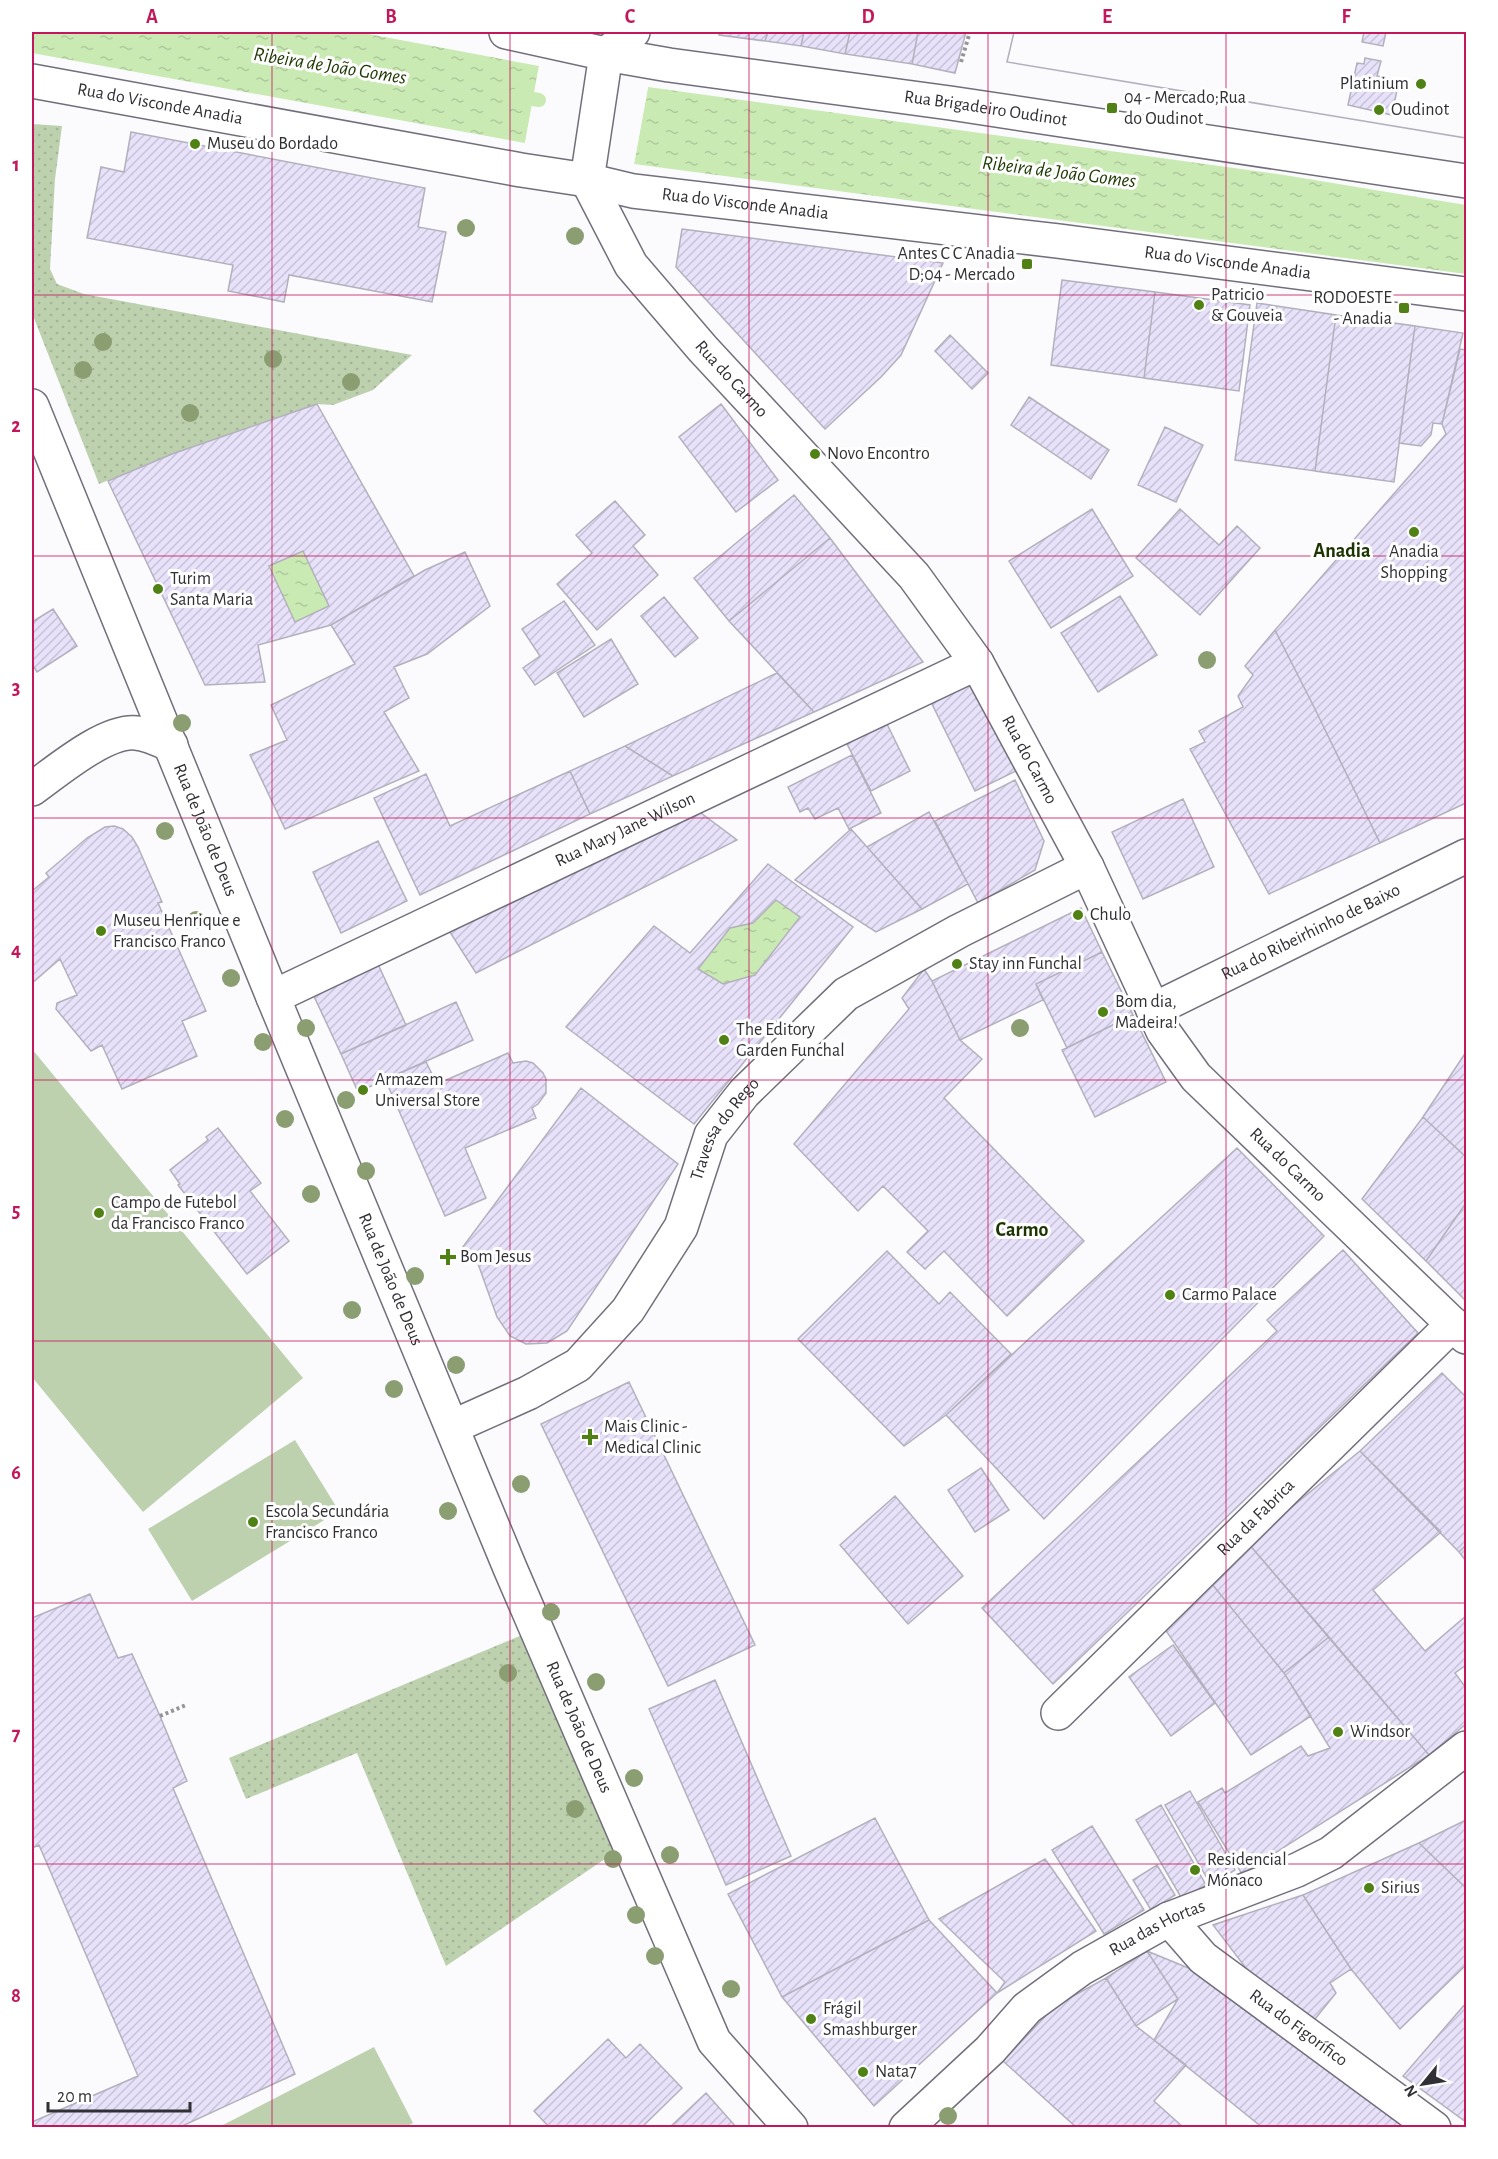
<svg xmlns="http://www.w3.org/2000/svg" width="1498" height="2159" viewBox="0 0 1498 2159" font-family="'Alegreya Sans',sans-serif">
<defs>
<pattern id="grass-dots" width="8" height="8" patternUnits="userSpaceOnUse" patternTransform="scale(1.5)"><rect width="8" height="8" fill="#bdd1af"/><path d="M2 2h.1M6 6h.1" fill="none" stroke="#a3b497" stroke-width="1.8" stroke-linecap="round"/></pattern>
<pattern id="water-ripples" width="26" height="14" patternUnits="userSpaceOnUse" patternTransform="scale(1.5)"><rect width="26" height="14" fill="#caeab3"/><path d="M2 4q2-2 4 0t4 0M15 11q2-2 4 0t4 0" fill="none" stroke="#aec99b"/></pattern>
<pattern id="building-hatch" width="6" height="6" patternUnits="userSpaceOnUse" patternTransform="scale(1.5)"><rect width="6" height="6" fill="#e7e2fa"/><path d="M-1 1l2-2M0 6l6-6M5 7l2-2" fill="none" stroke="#c7c2d7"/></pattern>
</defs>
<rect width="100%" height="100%" fill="#fbfbfd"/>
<path fill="url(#grass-dots)" d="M32 124 62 126 55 179 50 269 57 284 84 294 412 355 373 390 333 405 317 404 172 454 99 484 32 313Z
M522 1635 614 1853 446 1966 357 1753 246 1799 229 1758Z"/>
<path fill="#bdd1af" d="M32 1049 303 1378 143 1512 32 1377Z
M295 1440 339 1511 192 1601 148 1529Z
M374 2047 413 2123 404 2128 219 2127Z"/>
<path fill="url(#water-ripples)" d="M32 32H358L539 66 525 143 32 53Z
M648 87 1284 175 1466 205V274L634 164Z
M303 551 329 606 295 622 269 566Z
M776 900 800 917 755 975 723 984 698 969 730 928 753 923Z"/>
<path fill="#fbfbfd" d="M539 66 542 67 528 144 525 143Z
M645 87H648L634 164 631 163Z"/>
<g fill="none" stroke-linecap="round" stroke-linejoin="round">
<path stroke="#caeab3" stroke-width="14" d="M514 96 539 100"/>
</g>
<path fill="url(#building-hatch)" stroke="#b3b0bd" stroke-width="1.5" fill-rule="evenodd" d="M719 32H768L765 41 719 35Z
M768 32H804L801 46 765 41Z
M804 32H850L845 54 801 46Z
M850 32H918L912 64 845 54Z
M918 32H966L955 73 912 64Z
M1014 32H1364L1362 42 1383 46 1386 32H1466V138L1007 62ZM1365 58 1381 61 1377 76 1399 80 1392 115 1348 105 1357 63 1364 64Z
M1014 32H1466V138L1007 62Z
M131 132 425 188 418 227 446 232 432 302 289 275 284 302 228 291 233 265 87 238 101 167 124 172Z
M682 229 943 263 901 355 881 377 825 429 676 267Z
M1062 280 1155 292 1144 378 1051 365Z
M1155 292 1250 305 1239 391 1144 378Z
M1257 303 1336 315 1315 471 1235 460Z
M1336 315 1415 326 1394 482 1315 471Z
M1415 326 1463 333 1442 424 1433 423 1431 435 1421 446 1399 443Z
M950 335 988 373 972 389 935 351Z
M1460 349 1466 350V803L1380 843 1313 705 1275 630 1446 434 1442 424Z
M1029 397 1109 450 1091 479 1011 425Z
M317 404 414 576 331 625 258 645 265 682 205 685 108 481 172 454ZM303 551 329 606 295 622 269 566Z
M721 404 778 480 736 512 679 437Z
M1165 427 1203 445 1176 502 1138 485Z
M794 495 830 538 729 621 694 578Z
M615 501 645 535 633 546 658 575 597 630 557 584 592 553 576 535Z
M1092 509 1133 576 1051 628 1009 561Z
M1180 509 1219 545 1237 526 1260 548 1200 615 1136 558Z
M830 538 923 662 814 712 729 621Z
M465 552 490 606 427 654 394 667 409 698 384 712 419 771 285 829 250 755 287 740 271 705 355 664 331 625 425 570Z
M1120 596 1157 655 1098 692 1061 633Z
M664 597 698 638 675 657 641 616Z
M564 601 595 645 535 685 523 668 540 656 522 629Z
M53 609 77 646 37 672 32 664V622Z
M1275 630 1313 705 1380 843 1269 894 1190 749 1205 742 1199 731 1243 707 1238 696 1253 675 1245 666Z
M611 639 638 684 584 717 557 673Z
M777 673 814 712 673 776 625 746Z
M972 682 1016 771 975 791 931 702Z
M886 722 910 771 871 791 846 742Z
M625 746 673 776 590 814 570 771Z
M852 755 881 813 849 829 838 808 815 819 808 808 800 812 788 787Z
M570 771 590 814 420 895 374 798 426 774 450 826Z
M1015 780 1044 841 1035 870 978 903 935 821Z
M1183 799 1214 867 1143 899 1112 832Z
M693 807 737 840 476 973 448 929Z
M929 812 968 884 922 909 867 847Z
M114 826 123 829 132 837 138 847 162 902 158 903 206 1011 182 1021 197 1056 122 1089 102 1045 91 1051 56 1009 57 1003 77 995 60 959 32 983V891L49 877 46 873 87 838 105 827Z
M851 829 867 847 922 909 876 932 795 880Z
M378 841 407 901 341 933 313 872Z
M768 864 853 927 694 1124 566 1027 654 926 690 953ZM776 900 800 917 755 975 723 984 698 969 730 928 753 923Z
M1081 908 1102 952 1036 984 1043 1000 960 1040 932 981Z
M1102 952 1133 1015 1067 1048 1036 984Z
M377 962 406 1025 341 1054 312 992Z
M924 969 932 981 960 1040 982 1059 944 1098 1084 1241 1007 1316 944 1251 925 1269 907 1252 928 1231 883 1186 858 1211 794 1144 909 1009 902 998Z
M456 1002 473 1040 358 1092 341 1054Z
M1133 1015 1166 1082 1095 1117 1062 1050Z
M1466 1052V1157L1423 1117Z
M508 1053 513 1063 526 1061 533 1063 543 1073 546 1079V1093L538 1104 532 1108 536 1118 465 1148 486 1198 445 1216 385 1079 426 1062 437 1084Z
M581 1088 678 1164 567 1331 547 1343 526 1344 510 1336 497 1317 476 1258 462 1248Z
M1423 1117 1466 1157V1203L1426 1261 1362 1199Z
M218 1128 261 1183 250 1191 289 1241 247 1274 178 1185 180 1184 170 1170 208 1140 206 1137Z
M1237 1148 1324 1236 1044 1519 946 1415Z
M1466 1203V1301L1426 1261Z
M1343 1250 1418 1333 1053 1684 982 1608 1277 1331 1267 1320Z
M887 1251 939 1304 950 1292 1011 1354 946 1415 904 1446 798 1339Z
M1442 1373 1466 1397V1545L1459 1552 1360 1451Z
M629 1382 755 1645 668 1686 541 1424Z
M1360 1451 1441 1532 1373 1590 1425 1651 1466 1616V1665L1455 1673 1466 1688V1724L1429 1755 1248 1543Z
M981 1468 1009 1510 975 1532 948 1490Z
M895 1496 963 1576 908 1624 840 1545Z
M1248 1543 1329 1637 1284 1673 1212 1584Z
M1466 1545V1561L1459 1552Z
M1212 1584 1284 1673 1311 1716 1251 1755 1160 1622Z
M90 1594 118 1658 132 1654 160 1716 187 1781 173 1788 295 2074 178 2128H32V2122L138 2076 39 1845 32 1848V1694L34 1693 32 1688V1618Z
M1329 1637 1429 1755 1242 1874 1198 1802 1222 1788 1225 1793 1301 1746 1308 1756 1330 1748 1284 1673Z
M1173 1645 1215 1703 1171 1736 1129 1677Z
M715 1680 791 1856 726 1885 649 1709Z
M1190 1791 1235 1870 1211 1885 1165 1805Z
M1161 1805 1206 1885 1182 1899 1136 1820Z
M875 1818 929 1920 782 1997 728 1894Z
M1466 1820V1888L1419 1843Z
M1092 1826 1144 1910 1104 1934 1052 1850Z
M1419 1843 1466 1888V1965L1400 2029 1351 1969 1303 1895Z
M1045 1859 1096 1931 997 1993 1005 1982 939 1919Z
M1157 1865 1175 1895 1151 1910 1133 1880Z
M1303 1895 1351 1969 1330 1983 1336 1993 1311 2024 1265 1993 1213 1925Z
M929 1920 997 1993 874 2106 782 1997Z
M1147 1951 1198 1972 1411 2128H1263L1154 2040 1178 1999Z
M1147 1951 1178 1999 1136 2026 1106 1978Z
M1106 1978 1136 2026 1186 2065 1154 2101 1184 2128H1077L1003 2061 1055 2006Z
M1466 2003V2122L1403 2076Z
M608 2039 626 2058 640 2044 682 2088 641 2128H550L534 2111Z
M706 2093 737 2128H669Z"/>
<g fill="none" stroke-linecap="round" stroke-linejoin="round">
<defs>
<g id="minor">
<path id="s1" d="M633 32 606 54 587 180 631 265 703 349 914 576 977 663 1087 867 1163 1031 1196 1077 1466 1337"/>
<path id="s2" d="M32 406 273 997 510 1568 714 2041 791 2128"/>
<path d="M32 789C56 772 105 730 136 733 148 734 160 740 171 745"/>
<path id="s3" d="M273 997 977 663"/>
<path id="s4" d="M1153 1010 1466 856"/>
<path id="s5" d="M452 1427 528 1393 578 1365 628 1310 681 1227 711 1135 744 1093 846 994 959 931 1087 867"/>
<path id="s6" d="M1058 1713 1453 1324"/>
<path id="s7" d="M1169 1919 1203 1958 1434 2128"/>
<path id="s8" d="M906 2128 990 2050 1027 2008 1082 1968 1169 1919 1297 1870 1331 1853 1466 1748"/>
</g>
<g id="major">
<path id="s9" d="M506 32 606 54 669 65 950 103 1466 181"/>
<path id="s10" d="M32 81 521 170 587 180 633 191 1058 241 1466 294"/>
</g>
</defs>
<use href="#minor" stroke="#726f7b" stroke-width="36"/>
<use href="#major" stroke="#726f7b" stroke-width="36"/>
<path stroke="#959598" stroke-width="4" stroke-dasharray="3 3" stroke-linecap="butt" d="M961 62 970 32
M160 1716 186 1705"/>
<use href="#minor" stroke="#fff" stroke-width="33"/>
<use href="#major" stroke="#fff" stroke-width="33"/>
</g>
<g fill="#8a9e72">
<circle cx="466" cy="228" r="9"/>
<circle cx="575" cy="236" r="9"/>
<circle cx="103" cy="342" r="9"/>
<circle cx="273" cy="359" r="9"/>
<circle cx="83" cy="370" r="9"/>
<circle cx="351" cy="382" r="9"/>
<circle cx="190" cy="413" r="9"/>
<circle cx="1207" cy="660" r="9"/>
<circle cx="182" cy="723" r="9"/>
<circle cx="165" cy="831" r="9"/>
<circle cx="196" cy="920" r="9"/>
<circle cx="231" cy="978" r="9"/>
<circle cx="306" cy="1028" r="9"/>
<circle cx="1020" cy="1028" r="9"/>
<circle cx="263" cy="1042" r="9"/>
<circle cx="346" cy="1100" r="9"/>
<circle cx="285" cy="1119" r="9"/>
<circle cx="366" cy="1171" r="9"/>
<circle cx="311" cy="1194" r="9"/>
<circle cx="415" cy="1276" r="9"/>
<circle cx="352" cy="1310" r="9"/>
<circle cx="456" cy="1365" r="9"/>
<circle cx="394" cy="1389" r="9"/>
<circle cx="521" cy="1484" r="9"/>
<circle cx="448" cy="1511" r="9"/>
<circle cx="551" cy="1612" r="9"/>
<circle cx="508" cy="1673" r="9"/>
<circle cx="596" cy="1682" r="9"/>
<circle cx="634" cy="1778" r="9"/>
<circle cx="575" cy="1809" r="9"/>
<circle cx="670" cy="1855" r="9"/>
<circle cx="613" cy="1859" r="9"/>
<circle cx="636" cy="1915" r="9"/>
<circle cx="655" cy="1956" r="9"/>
<circle cx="731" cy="1989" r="9"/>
<circle cx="948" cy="2116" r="9"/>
</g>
<path fill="none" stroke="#c2185b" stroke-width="1.5" stroke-opacity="0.55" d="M272 32V2128M510 32V2128M749 32V2128M988 32V2128M1226 32V2128M32 295H1466M32 556H1466M32 818H1466M32 1080H1466M32 1341H1466M32 1603H1466M32 1864H1466"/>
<g fill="#4f8114" stroke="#fff" stroke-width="2">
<circle cx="1421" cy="84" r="6"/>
<rect x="1106" y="102" width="12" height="12" rx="3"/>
<circle cx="1379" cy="110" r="6"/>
<circle cx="195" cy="144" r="6"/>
<rect x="1021" y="258" width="12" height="12" rx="3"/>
<circle cx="1199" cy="305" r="6"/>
<rect x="1398" y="302" width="12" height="12" rx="3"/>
<circle cx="815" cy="454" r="6"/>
<circle cx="1414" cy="532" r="6"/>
<circle cx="158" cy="589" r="6"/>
<circle cx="1078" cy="915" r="6"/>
<circle cx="101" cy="931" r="6"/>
<circle cx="957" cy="964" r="6"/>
<circle cx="1103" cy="1012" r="6"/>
<circle cx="724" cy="1040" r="6"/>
<circle cx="363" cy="1090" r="6"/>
<circle cx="99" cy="1213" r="6"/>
<path d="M445 1248h6v6h6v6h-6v6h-6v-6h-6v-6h6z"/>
<circle cx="1170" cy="1295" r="6"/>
<path d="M587 1428h6v6h6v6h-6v6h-6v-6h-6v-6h6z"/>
<circle cx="253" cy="1522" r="6"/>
<circle cx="1338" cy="1732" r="6"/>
<circle cx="1195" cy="1870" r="6"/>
<circle cx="1369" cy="1888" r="6"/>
<circle cx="811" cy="2019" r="6"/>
<circle cx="863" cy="2072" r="6"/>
</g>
<g text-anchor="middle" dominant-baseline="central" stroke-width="6" stroke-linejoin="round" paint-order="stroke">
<g font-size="18" fill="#313035" stroke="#fff" text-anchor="start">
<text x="1409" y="84" text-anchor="end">Platinium</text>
<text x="1124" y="98">04 - Mercado;Rua<tspan x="1124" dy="21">do Oudinot</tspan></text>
<text x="1391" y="110">Oudinot</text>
<text x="207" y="144">Museu do Bordado</text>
<text x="1015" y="254" text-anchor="end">Antes C C Anadia<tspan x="1015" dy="21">D;04 - Mercado</tspan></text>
<text x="1211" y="295">Patricio<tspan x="1211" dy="21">&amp; Gouveia</tspan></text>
<text x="1392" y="298" text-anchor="end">RODOESTE<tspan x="1392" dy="21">- Anadia</tspan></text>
<text x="827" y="454">Novo Encontro</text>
<text x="1414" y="552" text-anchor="middle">Anadia<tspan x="1414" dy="21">Shopping</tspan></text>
<text x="170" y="579">Turim<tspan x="170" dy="21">Santa Maria</tspan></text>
<text x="1090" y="915">Chulo</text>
<text x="113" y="921">Museu Henrique e<tspan x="113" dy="21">Francisco Franco</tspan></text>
<text x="969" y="964">Stay inn Funchal</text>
<text x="1115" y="1002">Bom dia,<tspan x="1115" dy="21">Madeira!</tspan></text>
<text x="736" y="1030">The Editory<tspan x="736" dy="21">Garden Funchal</tspan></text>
<text x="375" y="1080">Armazem<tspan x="375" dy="21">Universal Store</tspan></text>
<text x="111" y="1203">Campo de Futebol<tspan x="111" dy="21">da Francisco Franco</tspan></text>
<text x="460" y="1257">Bom Jesus</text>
<text x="1182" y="1295">Carmo Palace</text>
<text x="604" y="1427">Mais Clinic -<tspan x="604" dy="21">Medical Clinic</tspan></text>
<text x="265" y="1512">Escola Secundária<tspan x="265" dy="21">Francisco Franco</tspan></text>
<text x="1350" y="1732">Windsor</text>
<text x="1207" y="1860">Residencial<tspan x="1207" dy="21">Mónaco</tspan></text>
<text x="1381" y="1888">Sirius</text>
<text x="823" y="2009">Frágil<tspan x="823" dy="21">Smashburger</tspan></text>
<text x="875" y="2072">Nata7</text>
</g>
<g font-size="18" fill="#313035" stroke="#fff">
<text stroke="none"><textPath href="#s10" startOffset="130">Rua do Visconde Anadia</textPath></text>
<text stroke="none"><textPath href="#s9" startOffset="486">Rua Brigadeiro Oudinot</textPath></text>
<text stroke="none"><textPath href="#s10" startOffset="724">Rua do Visconde Anadia</textPath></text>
<text stroke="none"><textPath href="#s10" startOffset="1210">Rua do Visconde Anadia</textPath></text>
<text stroke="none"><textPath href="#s1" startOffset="410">Rua do Carmo</textPath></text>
<text stroke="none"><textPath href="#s1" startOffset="896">Rua do Carmo</textPath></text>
<text stroke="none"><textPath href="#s2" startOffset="458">Rua de João de Deus</textPath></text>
<text stroke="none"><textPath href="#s3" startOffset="390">Rua Mary Jane Wilson</textPath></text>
<text stroke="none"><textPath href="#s4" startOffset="176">Rua do Ribeirhinho de Baixo</textPath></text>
<text stroke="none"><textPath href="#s5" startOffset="422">Travessa do Rego</textPath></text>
<text stroke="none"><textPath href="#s1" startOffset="1382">Rua do Carmo</textPath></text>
<text stroke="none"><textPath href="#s2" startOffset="944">Rua de João de Deus</textPath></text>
<text stroke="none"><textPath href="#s6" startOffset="278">Rua da Fabrica</textPath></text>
<text stroke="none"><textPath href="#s2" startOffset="1430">Rua de João de Deus</textPath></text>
<text stroke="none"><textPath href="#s8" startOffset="324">Rua das Hortas</textPath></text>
<text stroke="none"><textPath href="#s7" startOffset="170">Rua do Figorífico</textPath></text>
</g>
<g font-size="20" font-style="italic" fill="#1d3800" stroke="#fff">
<text transform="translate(330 66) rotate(9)">Ribeira de João Gomes</text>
<text transform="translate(1059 172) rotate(7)">Ribeira de João Gomes</text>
</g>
<g font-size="20" font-weight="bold" fill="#1c3402" stroke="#fff">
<text x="1342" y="551">Anadia</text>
<text x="1022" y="1230">Carmo</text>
</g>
</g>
<rect width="1498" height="2159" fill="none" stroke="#ffffff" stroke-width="66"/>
<g transform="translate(1423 2084) rotate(240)" stroke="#ffffff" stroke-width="4.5" paint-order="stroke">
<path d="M0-4.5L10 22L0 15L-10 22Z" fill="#313035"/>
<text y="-9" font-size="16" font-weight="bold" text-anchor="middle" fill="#313035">N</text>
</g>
<path d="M48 2102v9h142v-9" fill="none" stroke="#313035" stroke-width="3"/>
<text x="57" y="2102" font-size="18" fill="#313035" stroke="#ffffff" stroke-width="4.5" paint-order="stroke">20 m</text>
<rect x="33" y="33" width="1432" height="2093" fill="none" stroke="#c2185b" stroke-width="2"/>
<g font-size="20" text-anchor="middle" font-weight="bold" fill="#c2185b">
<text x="152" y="23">A</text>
<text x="391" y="23">B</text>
<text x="630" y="23">C</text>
<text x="868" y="23">D</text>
<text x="1107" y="23">E</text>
<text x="1346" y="23">F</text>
<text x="16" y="171">1</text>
<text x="16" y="432">2</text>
<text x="16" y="694">3</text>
<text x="16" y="956">4</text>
<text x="16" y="1217">5</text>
<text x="16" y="1479">6</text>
<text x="16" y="1740">7</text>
<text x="16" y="2002">8</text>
</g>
</svg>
